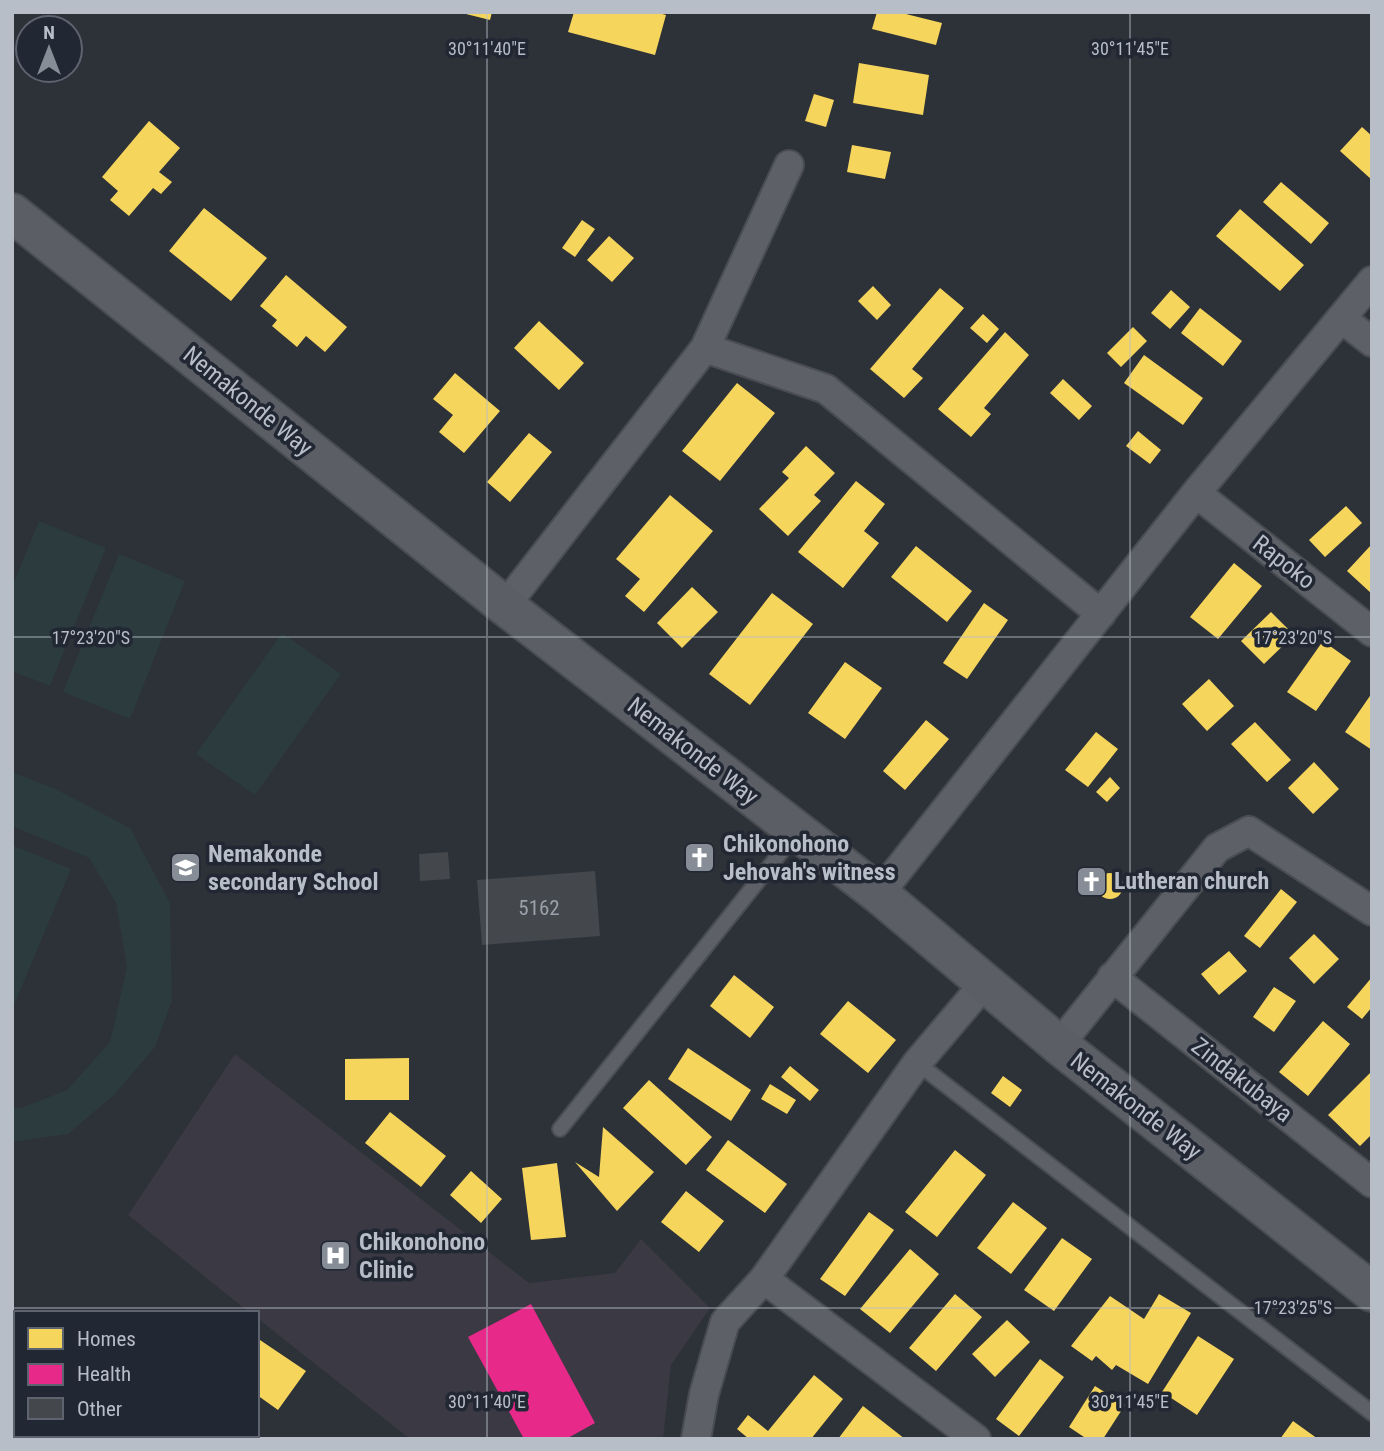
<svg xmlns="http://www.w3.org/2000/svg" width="1384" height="1451" viewBox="0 0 1384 1451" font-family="'Roboto Condensed',sans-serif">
<rect width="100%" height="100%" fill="#2d3138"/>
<path fill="#3a3944" d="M235 1054 529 1283 615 1273 641 1239 710 1308 671 1365 663 1439H410L257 1318V1313H250L128 1215Z"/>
<path fill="#2b3b3e" d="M39 521 106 548 50 686 12 671V587Z
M119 554 185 581 130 719 63 692Z
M282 633 341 674 255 795 196 754Z
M12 772 56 789 130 828 170 903 172 1001 155 1047 115 1094 68 1134 12 1142V1108H21L67 1090 110 1042 127 967 116 903 89 858 12 826Z
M12 845 71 869 12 1010Z"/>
<path fill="#f6d55c" d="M458 12H492L490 20Z
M574 12H655L666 15 655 55 568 32Z
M877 12H898L942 23 936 45 872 29Z
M859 63 929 75 923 115 853 103Z
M814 94 834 100 826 127 805 121Z
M149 121 180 148 159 172 172 182 161 194 153 188 129 216 110 200 118 191 102 177Z
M1362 127 1372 136V180L1340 151Z
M852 145 891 152 885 179 847 172Z
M1281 182 1329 223 1311 244 1263 202Z
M204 208 267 258 231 301 169 251Z
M1240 209 1304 265 1280 291 1216 236Z
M582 220 595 229 575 257 562 248Z
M609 236 634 258 612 282 587 260Z
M286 275 347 327 325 352 306 336 297 347 272 326 277 320 260 306Z
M873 286 891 305 877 320 858 301Z
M940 288 964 308 912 369 923 378 904 398 870 369Z
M1171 290 1190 307 1170 329 1151 313Z
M1200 308 1242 341 1223 366 1181 333Z
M983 314 999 329 987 343 970 328Z
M539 321 584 363 559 390 514 348Z
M1133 327 1147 341 1121 367 1107 353Z
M1005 332 1029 355 984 408 991 414 971 437 938 409Z
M1144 355 1203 398 1183 425 1124 383Z
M455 373 500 411 464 453 439 432 453 415 433 399Z
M1063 379 1092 406 1079 420 1050 393Z
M737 383 775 413 720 481 682 451Z
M1138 431 1161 450 1150 464 1126 446Z
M529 433 552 452 510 502 487 482Z
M806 446 835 473 814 495 821 501 788 536 759 509 789 478 782 472Z
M856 481 885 504 864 531 879 543 843 588 798 552Z
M670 495 713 531 644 612 625 596 640 579 616 559Z
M1346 506 1362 523 1325 557 1309 540Z
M1372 544V594L1347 571Z
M916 546 972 591 947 622 891 577Z
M1234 563 1262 586 1218 639 1190 617Z
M692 587 718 612 682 648 657 623Z
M772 593 813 624 750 705 709 674Z
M984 603 1008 620 967 679 943 663Z
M1271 612 1294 635 1264 664 1241 641Z
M1323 641 1351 661 1316 711 1287 692Z
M845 662 882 688 845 739 808 713Z
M1209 679 1234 706 1207 731 1182 704Z
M1372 693V750L1345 732Z
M926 720 949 739 905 790 883 771Z
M1255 722 1291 760 1267 782 1231 744Z
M1096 732 1118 749 1088 787 1065 770Z
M1314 762 1339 789 1313 814 1288 788Z
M1110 777 1120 788 1107 802 1096 792Z
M1097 886a13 13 0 1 1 26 0a13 13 0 1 1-26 0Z
M1281 889 1297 902 1260 948 1244 936Z
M1314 934 1339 959 1314 984 1289 958Z
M1229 951 1247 971 1219 995 1201 974Z
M734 975 774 1007 750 1038 710 1006Z
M1372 977V1007L1362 1019 1347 1007Z
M1274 987 1296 1001 1274 1032 1253 1017Z
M848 1001 896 1040 868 1073 820 1034Z
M1323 1021 1350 1044 1308 1096 1279 1072Z
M688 1048 751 1090 731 1121 668 1079Z
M409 1058V1100H345V1059Z
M790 1066 819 1090 810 1101 781 1077Z
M1372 1071V1134L1360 1146 1328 1115Z
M1003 1076 1022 1090 1010 1107 991 1093Z
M649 1080 712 1137 686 1165 623 1108Z
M770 1084 796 1100 787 1114 761 1099Z
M390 1112 446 1156 421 1187 365 1143Z
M603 1127 654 1172 617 1211 575 1162 599 1177Z
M728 1140 787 1184 765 1213 706 1170Z
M955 1150 986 1175 937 1237 905 1212Z
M557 1163 566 1237 531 1240 522 1168Z
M471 1171 502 1199 481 1223 450 1195Z
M686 1191 724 1221 699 1252 661 1222Z
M1013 1202 1047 1228 1011 1274 977 1248Z
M869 1212 894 1230 845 1296 820 1279Z
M1062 1238 1092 1259 1054 1311 1024 1290Z
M910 1249 939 1274 890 1333 860 1309Z
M955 1294 982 1317 936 1371 909 1348Z
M1159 1294 1191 1313 1148 1384 1116 1365 1112 1370 1096 1356 1092 1361 1071 1346 1110 1296 1144 1319Z
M1007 1320 1030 1342 995 1377 972 1354Z
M1198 1336 1234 1359 1197 1415 1162 1392Z
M257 1338 306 1371 278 1410 257 1395Z
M1040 1359 1064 1377 1019 1436 996 1419Z
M814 1375 843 1399 811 1439H749L737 1429 748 1415 768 1431Z
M1095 1386 1125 1405 1103 1439H1087L1069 1427Z
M863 1406 905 1439H838Z
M1293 1421 1318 1439H1280Z"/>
<path fill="#e7298a" d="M531 1304 595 1423 566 1439H524L468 1337Z"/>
<path fill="#44484d" d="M448 852 450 879 420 881 419 854Z
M595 871 600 936 482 945 477 880Z"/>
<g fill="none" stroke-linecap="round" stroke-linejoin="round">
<defs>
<path id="lane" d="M917 1063 1372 1413
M560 1129 797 832"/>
<path id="street" d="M1341 318 1372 342
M705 348 826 389 1101 614
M1196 493 1372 632
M505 606 705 348 789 165
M879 894 1196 493 1372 281
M1112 977 1372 1183
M1059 1045 1217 848 1249 831 1372 911
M764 1279 976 1439
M696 1439 704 1394 725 1322 764 1279 917 1063 984 984"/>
<path id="secondary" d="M12 213 505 606 879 894 1059 1045 1372 1292"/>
</defs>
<use href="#lane" stroke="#494c51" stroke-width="18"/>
<use href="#street" stroke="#494c51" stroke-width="32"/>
<use href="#secondary" stroke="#494c51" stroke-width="42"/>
<use href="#lane" stroke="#5d6066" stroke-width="14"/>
<use href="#street" stroke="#5d6066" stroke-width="28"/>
<use href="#secondary" stroke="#5b5e65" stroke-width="38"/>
</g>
<path fill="none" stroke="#b8bec8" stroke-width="2" stroke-opacity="0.45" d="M487 12V1439M1130 12V1439M12 637H1372M12 1308H1372"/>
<defs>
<symbol id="church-square" viewBox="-11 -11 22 22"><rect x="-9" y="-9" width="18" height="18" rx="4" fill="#878d96" stroke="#212733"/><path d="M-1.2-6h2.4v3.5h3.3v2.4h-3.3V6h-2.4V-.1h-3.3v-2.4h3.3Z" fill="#fff"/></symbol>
<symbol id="school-square" viewBox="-11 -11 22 22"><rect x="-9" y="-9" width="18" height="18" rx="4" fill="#878d96" stroke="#212733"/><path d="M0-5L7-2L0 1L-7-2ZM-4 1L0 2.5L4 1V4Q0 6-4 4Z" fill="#fff"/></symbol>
<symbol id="hospital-square" viewBox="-11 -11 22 22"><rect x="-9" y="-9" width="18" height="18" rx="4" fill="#878d96" stroke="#212733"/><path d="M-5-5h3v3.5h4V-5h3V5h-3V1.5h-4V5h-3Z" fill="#fff"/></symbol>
</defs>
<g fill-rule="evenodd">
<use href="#church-square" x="682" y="840" width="35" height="35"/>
<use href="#school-square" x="168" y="850" width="35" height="35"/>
<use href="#church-square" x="1074" y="864" width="35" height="35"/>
<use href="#hospital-square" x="318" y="1238" width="35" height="35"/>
</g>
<g text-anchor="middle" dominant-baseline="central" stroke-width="7" stroke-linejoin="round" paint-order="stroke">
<g font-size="21" fill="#9ba0a9">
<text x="539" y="908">5162</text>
</g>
<g font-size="24" fill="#b8bec8" stroke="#212733">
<text transform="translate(248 401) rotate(39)">Nemakonde Way</text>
<text transform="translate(1284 562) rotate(38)">Rapoko</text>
<text transform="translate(693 751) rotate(38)">Nemakonde Way</text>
<text transform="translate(1242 1080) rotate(38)">Zindakubaya</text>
<text transform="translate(1136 1106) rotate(38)">Nemakonde Way</text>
</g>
<g font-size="24" font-weight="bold" fill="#b8bec8" stroke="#212733" text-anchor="start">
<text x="723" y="844">Chikonohono<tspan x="723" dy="28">Jehovah's witness</tspan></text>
<text x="208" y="854">Nemakonde<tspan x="208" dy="28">secondary School</tspan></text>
<text x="1114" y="881">Lutheran church</text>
<text x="359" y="1242">Chikonohono<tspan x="359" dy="28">Clinic</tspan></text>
</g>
</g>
<g font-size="18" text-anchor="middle" fill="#b8bec8" stroke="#212733" stroke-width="7" stroke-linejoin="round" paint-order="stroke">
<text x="487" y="55">30°11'40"E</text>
<text x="1130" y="55">30°11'45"E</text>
<text x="91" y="644">17°23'20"S</text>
<text x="1293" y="644">17°23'20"S</text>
<text x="1293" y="1314">17°23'25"S</text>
<text x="487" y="1408">30°11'40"E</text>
<text x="1130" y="1408">30°11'45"E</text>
</g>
<rect width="1384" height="1451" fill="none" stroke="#b8bec8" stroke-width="28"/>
<rect x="14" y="1311" width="245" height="126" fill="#212733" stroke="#5d636f" stroke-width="2"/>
<rect x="28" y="1328" width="35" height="21" fill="#f6d55c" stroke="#5d636f" stroke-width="2"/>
<text x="77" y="1346" font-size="21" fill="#b8bec8">Homes</text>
<rect x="28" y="1364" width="35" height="21" fill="#e7298a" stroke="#5d636f" stroke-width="2"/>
<text x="77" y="1381" font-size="21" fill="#b8bec8">Health</text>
<rect x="28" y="1398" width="35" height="21" fill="#44484d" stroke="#5d636f" stroke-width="2"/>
<text x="77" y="1416" font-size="21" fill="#b8bec8">Other</text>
<g transform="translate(49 49)"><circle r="33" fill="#212733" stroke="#5d636f" stroke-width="2"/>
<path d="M0-5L12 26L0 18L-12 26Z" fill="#878d96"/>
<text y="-10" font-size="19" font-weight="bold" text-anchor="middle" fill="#b8bec8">N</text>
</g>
</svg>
